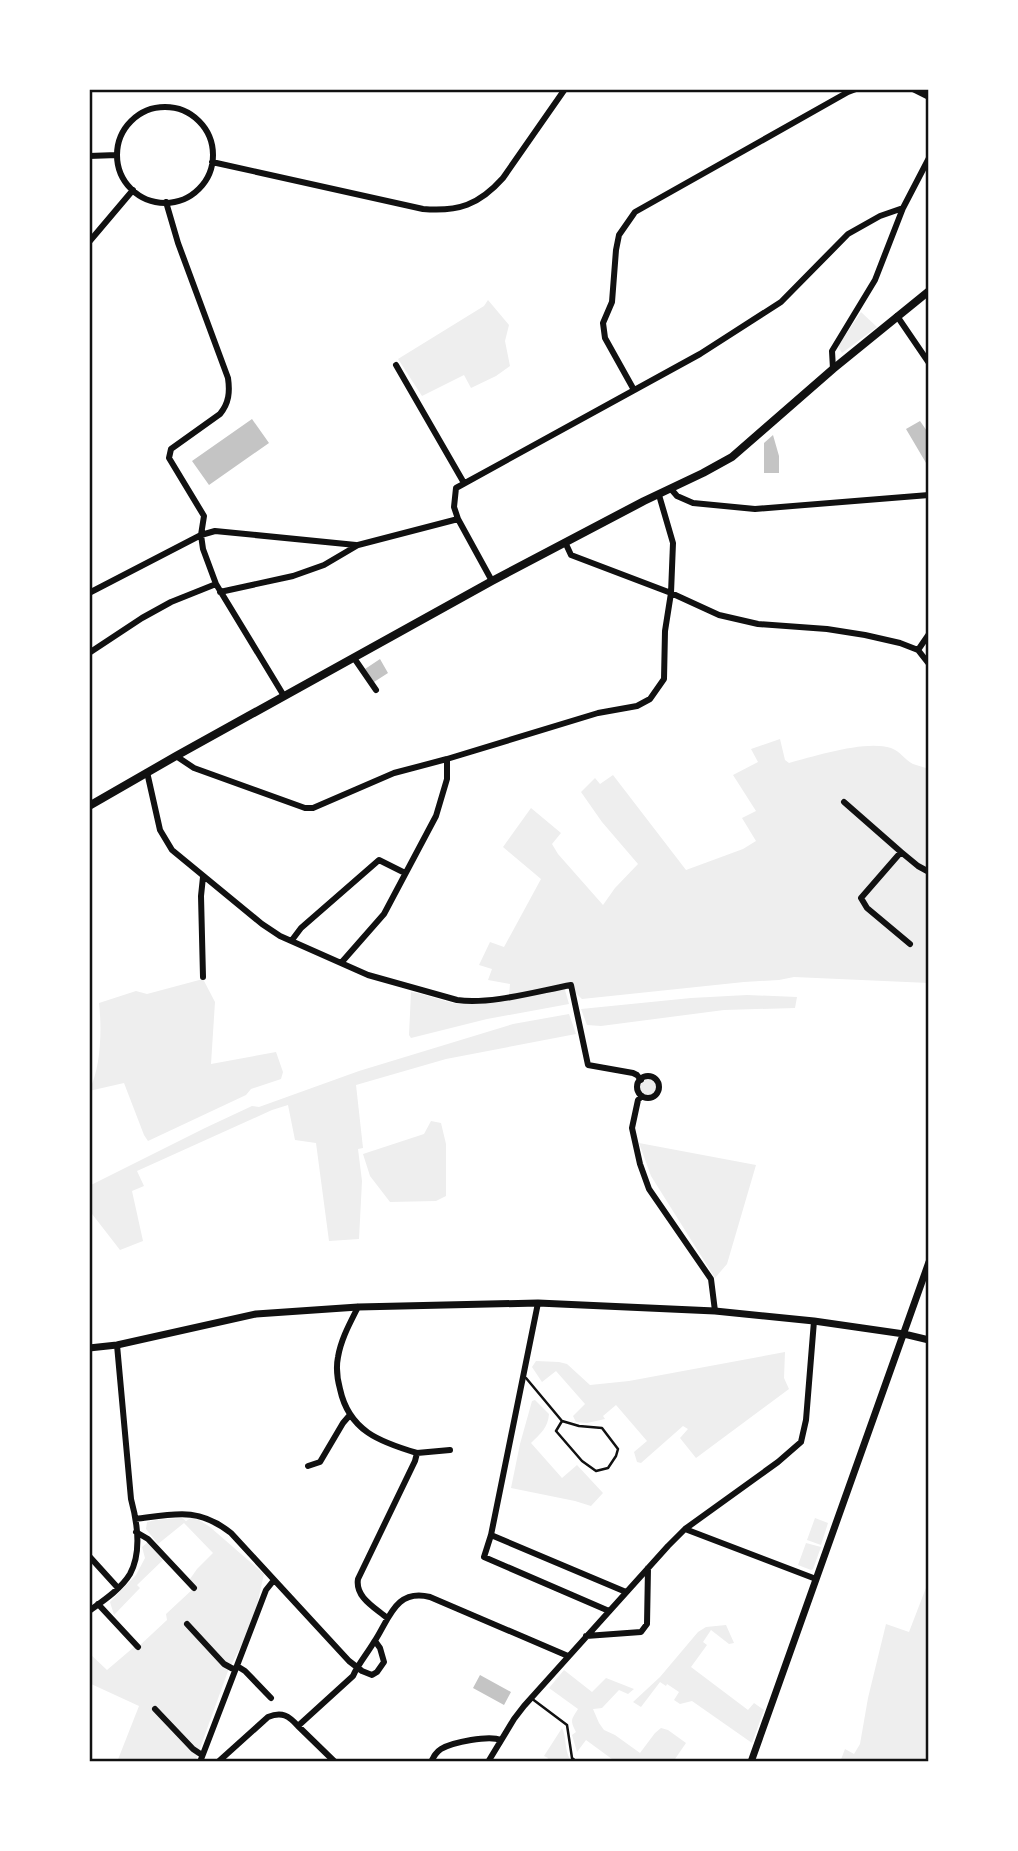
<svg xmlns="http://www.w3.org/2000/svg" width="1018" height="1851" viewBox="0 0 1018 1851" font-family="'Exo 2',sans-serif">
<rect width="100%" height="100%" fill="#fff"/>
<path fill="#eee" d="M488 300 509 325 505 341 510 366 496 376 471 388 464 375 422 396 398 359 484 306Z
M861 312 877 327 842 353 838 346Z
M780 739 785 760 789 763C816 756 865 740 891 748 900 751 905 760 913 764 918 766 924 767 929 769V983L794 977 779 980 744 982 582 999 568 986 565 990 569 1004 487 1019 411 1038 409 1035 411 992C427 994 443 1002 459 1004 476 1005 493 1000 509 996L510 984 488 980 492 969 479 965 490 942 504 947 541 879 503 847 531 808 561 833 552 844 558 854 603 905 615 888 638 864 602 822 581 792 595 778 600 784 613 775 686 870 743 849 756 841 742 818 756 811 733 775 758 762 751 749Z
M203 979 215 1002 211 1064 276 1052 283 1072 281 1079 251 1089 246 1095 148 1141 144 1135 124 1083 89 1091C101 1068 102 1030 99 1003L136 991 147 994Z
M747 995 797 997 795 1008 724 1010 601 1026 587 1025 581 1009 691 998Z
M569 1014 576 1034 446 1059 356 1085 363 1148 358 1149 362 1181 359 1239 329 1241 316 1143 295 1140 288 1105 272 1110 137 1171 144 1186 132 1191 143 1241 120 1250 89 1210V1186L205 1128 252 1106 259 1107 359 1071 513 1024Z
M637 1087a11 11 0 1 1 22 0a11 11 0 1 1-22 0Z
M431 1121 441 1123 446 1144V1196L436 1201 390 1202 370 1176 363 1154 424 1134Z
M639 1143 756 1165 727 1264 715 1278 651 1176Z
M785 1352 784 1378 789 1389 696 1458 680 1438 688 1429 683 1426 641 1463 637 1462 634 1452 647 1441 616 1405 603 1416 605 1419 587 1423 576 1422 573 1416 585 1404 556 1371 542 1382 532 1367 536 1361 559 1362 567 1364 590 1385 629 1381Z
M535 1400 549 1414C548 1428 540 1434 531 1443L562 1478 577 1465 603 1493 591 1506 575 1501 511 1488 520 1444 532 1401Z
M182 1518 186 1521 191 1518 199 1520 210 1527 264 1574 253 1623 228 1671 195 1762H117L139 1706 89 1683V1653L107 1670 134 1647H138L167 1620 166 1614 194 1588 190 1579 197 1569 213 1553 184 1523 158 1544 146 1529 147 1522 156 1520Z
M815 1518 828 1523 821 1545 807 1540Z
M148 1542 163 1560 137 1585 140 1588 114 1615 110 1602 136 1575 145 1558 142 1547Z
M806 1543 821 1547 813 1569 811 1570 798 1565Z
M929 1580V1762H840L845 1749 854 1754 860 1744 868 1698 886 1624 909 1632Z
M726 1625 734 1643 729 1644 711 1630 703 1642 707 1645 691 1667 748 1710 754 1703 764 1710 752 1743 692 1701 680 1704 674 1700 679 1692 667 1684 666 1686 660 1682 641 1707 633 1702 660 1677 698 1632 706 1627Z
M564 1670 592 1692 606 1678 634 1689 628 1694 619 1690 602 1708 593 1709 599 1723 604 1730 615 1735 640 1753 655 1733 661 1728 668 1730 686 1743 675 1759 678 1762H616L586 1740 577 1752 572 1735 576 1732C570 1720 571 1720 578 1709L549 1688Z
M562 1728C567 1738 564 1749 570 1759L569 1762H546L548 1758 544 1756Z"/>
<path fill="#c4c4c4" d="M252 419 269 443 209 485 192 461Z
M920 421 929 434V468L906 429Z
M773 435 779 456V473H764V443Z
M380 659 388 673 374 682 365 669Z
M480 1675 511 1692 504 1705 473 1688Z"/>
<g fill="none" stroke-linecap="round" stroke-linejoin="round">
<path stroke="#111" stroke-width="2.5" d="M526 1378 562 1421 556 1431 582 1461 596 1471 608 1468 616 1456 618 1449 602 1428 579 1426 562 1421
M531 1698 567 1725 572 1758 577 1762"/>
<path stroke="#111" stroke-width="6" d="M913 89 929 97
M117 155a48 48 0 1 1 96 0a48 48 0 1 1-96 0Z
M89 156 117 155
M212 162 423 209C458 212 479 205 503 178L565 89
M166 202 178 243 228 378C230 392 229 403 220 414L171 449 169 458 204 516 201 535 203 549 216 584 284 696
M89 242 133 190
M897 316 929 363
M396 365 464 483
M833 369 832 351 875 280 903 208 929 158
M634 390 605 338 603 323 612 302 616 250 619 235 635 212 848 92 856 89
M671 489 677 496 693 503 755 509 929 495
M458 519 492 581
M565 542 571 555 671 593 719 615 758 624 827 629 865 635 900 643 918 650 929 664
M220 592 293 576 324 565 358 545 458 519 454 507 456 488 700 354 781 302 848 234 880 216 903 208
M89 593 201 535 215 531 356 545
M918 650 929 634
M89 653 142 618 171 602 216 584
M354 658 376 690
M176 756 194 768 305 808H313L394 773 447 759 598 713 637 706 650 699 664 679 665 631 671 593 673 543 659 495
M147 772 160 830 172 850 262 924 280 936 368 975 457 1000C490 1005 538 991 571 985L588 1065 633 1073 637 1075 641 1080
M844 802 901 852
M203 877 201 896 203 977
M292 940 301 928 379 860 405 873
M910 944 867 908 861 898 901 852 918 866 929 872
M341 963 384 914 436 816 447 779V759
M637 1087a11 11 0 1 1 22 0a11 11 0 1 1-22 0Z
M642 1096 638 1100 632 1128 640 1164 649 1189 711 1279 715 1311
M538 1303 491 1535 484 1557 609 1611
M358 1307C350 1323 341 1339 338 1357 336 1367 337 1378 340 1389 349 1431 380 1442 417 1453L415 1461 358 1579C355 1597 374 1607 387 1618
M417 1453 450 1450
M308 1466 320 1462 343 1423 349 1416
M136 1519C175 1514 198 1507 231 1533L349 1661 362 1671 372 1675 377 1672 384 1662 380 1648 375 1641
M685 1529 816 1579
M136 1532 148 1539 194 1588
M491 1535 626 1592
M89 1556 118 1588
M98 1604 138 1647
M89 1611C103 1601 121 1589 130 1574 142 1552 137 1521 131 1499L117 1345
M187 1624 224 1664 235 1670
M586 1636 641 1632 647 1624 648 1568
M237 1666 245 1671 271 1698
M155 1709 193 1749 202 1755
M200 1762 266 1590 274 1580
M218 1762 268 1717C282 1711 289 1716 298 1726
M335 1762 298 1726 353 1676C358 1664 367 1654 374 1642 389 1620 395 1588 430 1597L568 1656
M431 1762C434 1756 436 1752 441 1749 453 1742 489 1735 501 1740
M488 1762 514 1719 524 1706 668 1546 685 1529 778 1462 801 1442 806 1420 814 1321"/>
<path stroke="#111" stroke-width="7" d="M89 1348 117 1345 256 1314 358 1307 538 1303 715 1311 814 1321 904 1334 929 1340
M751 1762 929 1262"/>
<path stroke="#111" stroke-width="8" d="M89 806 176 756 492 581 644 501 703 473 732 457 833 369 929 291"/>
</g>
<rect width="1018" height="1851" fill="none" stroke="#ffffff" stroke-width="182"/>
<rect x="91" y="91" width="836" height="1669" fill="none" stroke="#111" stroke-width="2.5"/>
</svg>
